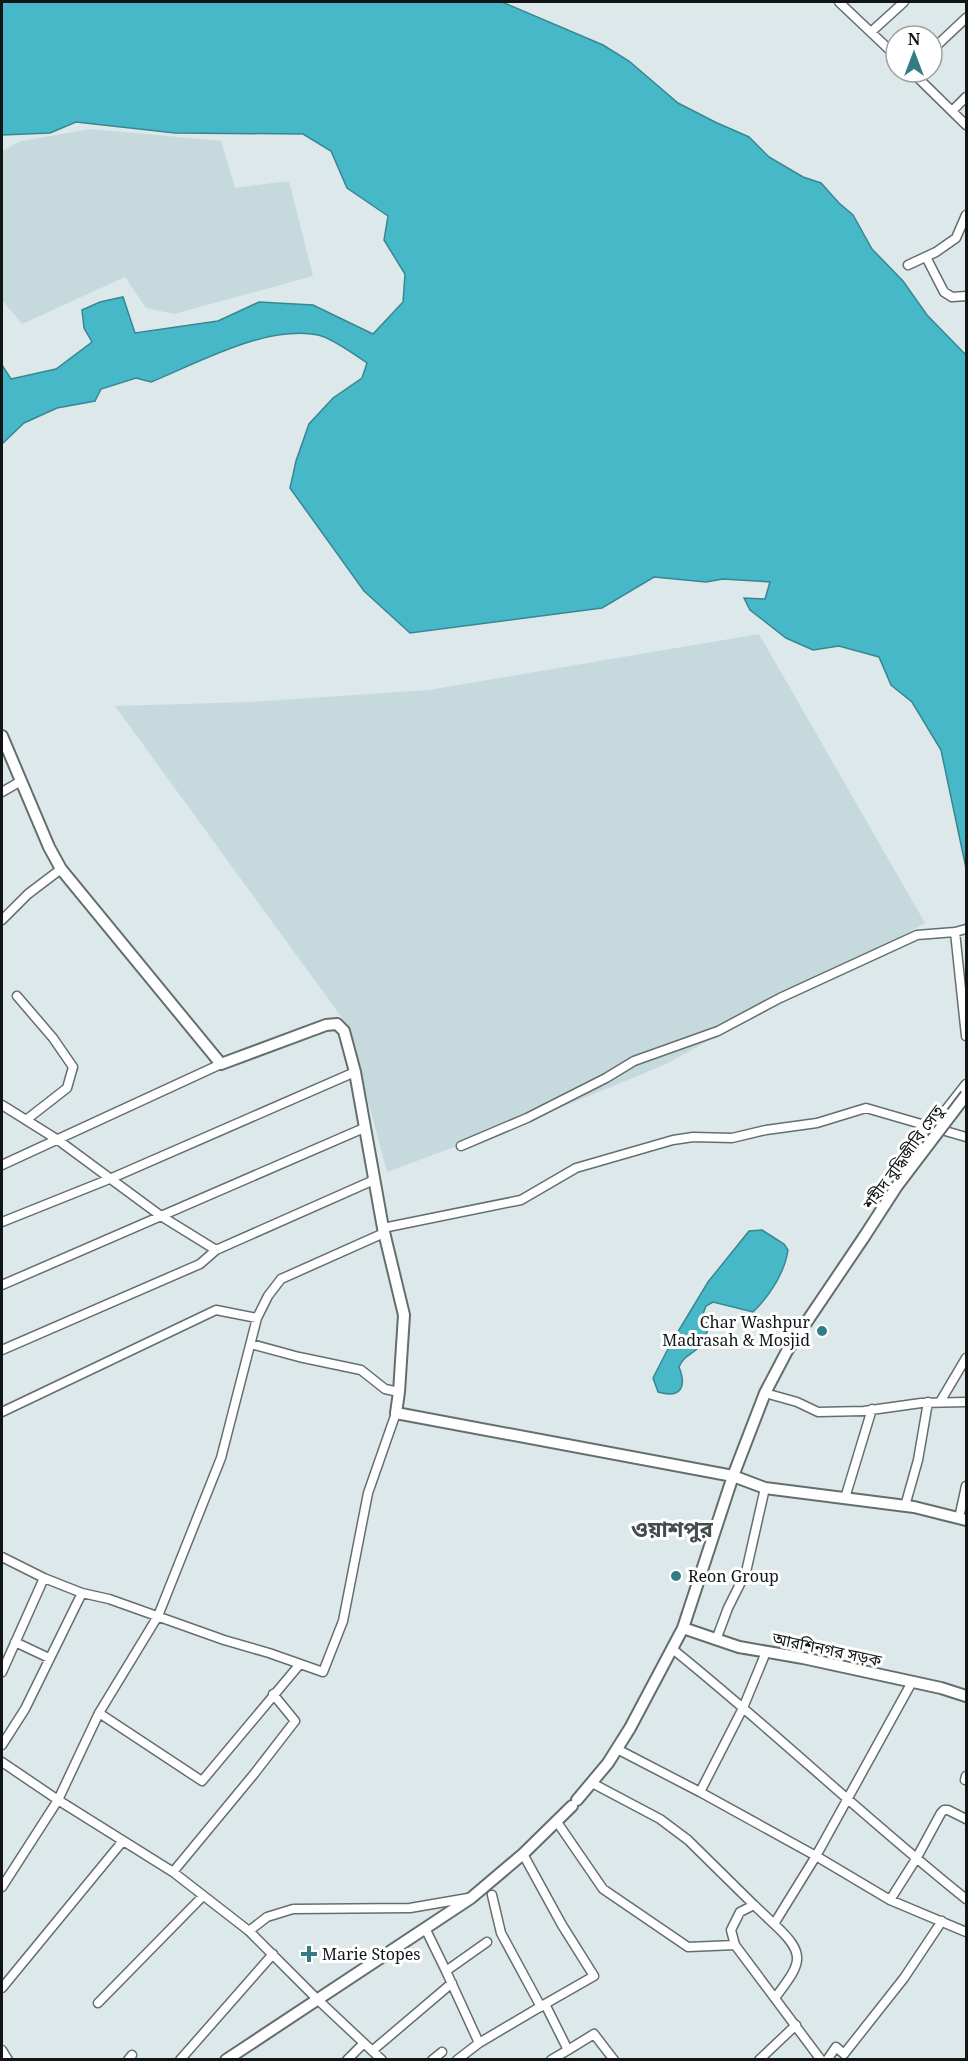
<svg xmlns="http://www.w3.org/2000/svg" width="968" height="2061" viewBox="0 0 968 2061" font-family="'Noto Serif','Noto Sans Bengali',serif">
<rect width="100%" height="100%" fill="#dce8e9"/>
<path fill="#c6dadd" d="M91 129 221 141 235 188 289 181 313 276 174 314 146 308 125 277 22 324 2 300V151L21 141Z
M759 634 925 923 664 1065 567 1105 387 1172 348 1026 115 706 250 702 429 690Z"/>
<path fill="#47b8c7" stroke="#378792" stroke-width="1.5" d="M2 2H502L603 45 629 61 678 103 715 122 749 137 769 157 803 177 821 183 839 203 853 215 872 249 903 281 927 315 966 355V868L941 750 912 702 891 685 879 657 839 646 813 650 786 638 750 610 744 598 765 599 770 582 723 579 706 582 654 577 602 608 410 633 364 591 290 488 296 461 309 424 333 398 362 378 367 363C357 356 329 337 318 335 265 325 200 362 151 382L136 378 101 389 95 401 57 408 24 423 2 444V365L11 379 56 369 92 342 84 328 82 310 100 302 123 297 135 333 218 321 259 302 313 305 373 334 403 302 405 274 384 240 388 216 347 188 331 151 303 134 175 133 76 122 50 133 2 135Z
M762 1230 784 1244 788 1250C785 1272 769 1297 753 1312L713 1302 706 1306 703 1314 709 1326C706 1335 704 1343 697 1349 689 1356 683 1357 679 1367 687 1387 681 1399 658 1392L653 1378 671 1343 708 1282 749 1231Z"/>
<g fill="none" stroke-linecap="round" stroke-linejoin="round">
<defs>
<path id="street" d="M839 2 896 56
M871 32 904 2
M932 50 966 18
M912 72 966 125
M953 110 966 97
M926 257 944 292 952 297 966 296
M908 265 936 252 956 238 966 215
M2 792 21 781
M2 920 28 894 61 869
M955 932 966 1036
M17 996 53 1038 73 1067 67 1088 26 1120
M2 1105 58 1140 161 1216 216 1250
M933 1126 966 1084
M461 1146 527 1118 606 1078 634 1061 718 1031 780 998 917 935 955 932 966 929
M2 1165 221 1064
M2 1222 112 1178 355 1072
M383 1228 521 1200 576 1168 673 1140 693 1137 732 1138 766 1130 817 1123 866 1108 966 1137
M2 1285 364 1128
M251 1344 299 1357 361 1370 385 1389 399 1392
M2 1350 200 1264 216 1250 374 1180
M765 1393 797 1402 818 1412 864 1411 921 1403 966 1402
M940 1402 966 1358
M2 1412 216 1310 257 1318
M845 1498 872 1409
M905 1506 918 1460 928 1402
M959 1518 966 1486
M2 1557 44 1578 82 1593 109 1599 224 1640 269 1653 323 1672 343 1621 368 1493 396 1413
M716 1640 728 1608 746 1572 765 1488
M15 1642 49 1658
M675 1651C774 1731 867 1820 966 1899
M766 1652 743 1708 700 1792 816 1856 912 1682
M2 1672 44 1578
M99 1713 202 1781 300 1664
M2 1745 25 1709 82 1593
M617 1749 700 1792
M2 1762 58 1800 173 1872 249 1931 317 1999 382 2060
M966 1776 965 1780H966
M592 1783 660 1819 688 1840 754 1905
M557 1822 603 1889 688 1947 735 1945 821 2060
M523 1854 562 1925 594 1976 545 2004 568 2050 594 2034 614 2060
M173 1872 254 1774 295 1721 273 1694
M2 1887 58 1800 99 1713 158 1616 221 1458 257 1318 268 1296 281 1279 384 1233
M492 1895 501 1933 541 2007
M890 1900 916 1859 941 1813 944 1810H948L966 1819
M774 1924C809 1956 800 1964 775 1998
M425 1928 446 1971 479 2043 457 2060
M249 1931 267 1917 293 1909 410 1908 468 1898
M735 1945 731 1930 740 1912 754 1905 774 1924 816 1856 890 1900 966 1932
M446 1971 487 1942
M2 1988 122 1842
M98 2003 203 1896
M479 2043 545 2004
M2 2050 8 2060
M372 2051 452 1983
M128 2060 132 2055
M180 2060 273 1954
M347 2060 364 2043
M432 2060 442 2052
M551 2060 568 2050
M759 2060 796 2025
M827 2060 836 2047 844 2054 904 1978 942 1921"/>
<path id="secondary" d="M2 736 49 847 61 869 221 1064 326 1025 337 1024 344 1031 355 1072 383 1228 404 1315 399 1392 396 1413 733 1476 765 1488 914 1507 966 1520
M683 1628 739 1647 803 1658 941 1688 966 1696
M577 1800 608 1763 630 1728 683 1628 733 1476 765 1393 787 1351 864 1237
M226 2060 471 1898 523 1854 572 1806"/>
</defs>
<use href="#street" stroke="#646e6f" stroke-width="11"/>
<use href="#secondary" stroke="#646e6f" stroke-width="14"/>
<use href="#street" stroke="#fff" stroke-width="8"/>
<use href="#secondary" stroke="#fff" stroke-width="10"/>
<defs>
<path id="secondary-bridge" d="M864 1237 897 1186 966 1095"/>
</defs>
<use href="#secondary-bridge" stroke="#646e6f" stroke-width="14" stroke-linecap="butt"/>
<use href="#secondary-bridge" stroke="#fff" stroke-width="10"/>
</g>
<g fill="#347c85" stroke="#fff" stroke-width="2">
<circle cx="822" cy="1331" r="6"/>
<circle cx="676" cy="1576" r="6"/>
<path d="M306 1945h6v6h6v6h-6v6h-6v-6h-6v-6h6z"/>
</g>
<g text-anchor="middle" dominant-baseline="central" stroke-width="6" stroke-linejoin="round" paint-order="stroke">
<g font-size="16" fill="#111515" stroke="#fff">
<text transform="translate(903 1157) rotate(-54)">শহীদ বুদ্ধিজীবি সেতু</text>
<text transform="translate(827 1649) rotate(12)">আরশিনগর সড়ক</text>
</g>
<g font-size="16" fill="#111515" stroke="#fff" text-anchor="start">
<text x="810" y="1322" text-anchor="end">Char Washpur<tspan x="810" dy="18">Madrasah &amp; Mosjid</tspan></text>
<text x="688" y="1576">Reon Group</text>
<text x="322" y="1954">Marie Stopes</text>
</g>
<g font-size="22" font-weight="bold" fill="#434d4e" stroke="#fff">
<text x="672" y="1528">ওয়াশপুর</text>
</g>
</g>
<rect width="968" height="2061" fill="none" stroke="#111515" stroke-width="6"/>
<g transform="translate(914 54)"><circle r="28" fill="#ffffff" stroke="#a0a1a1" stroke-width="1.5"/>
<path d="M0-4.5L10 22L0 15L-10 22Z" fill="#347c85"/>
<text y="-9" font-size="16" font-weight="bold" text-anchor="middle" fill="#111515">N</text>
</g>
</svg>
